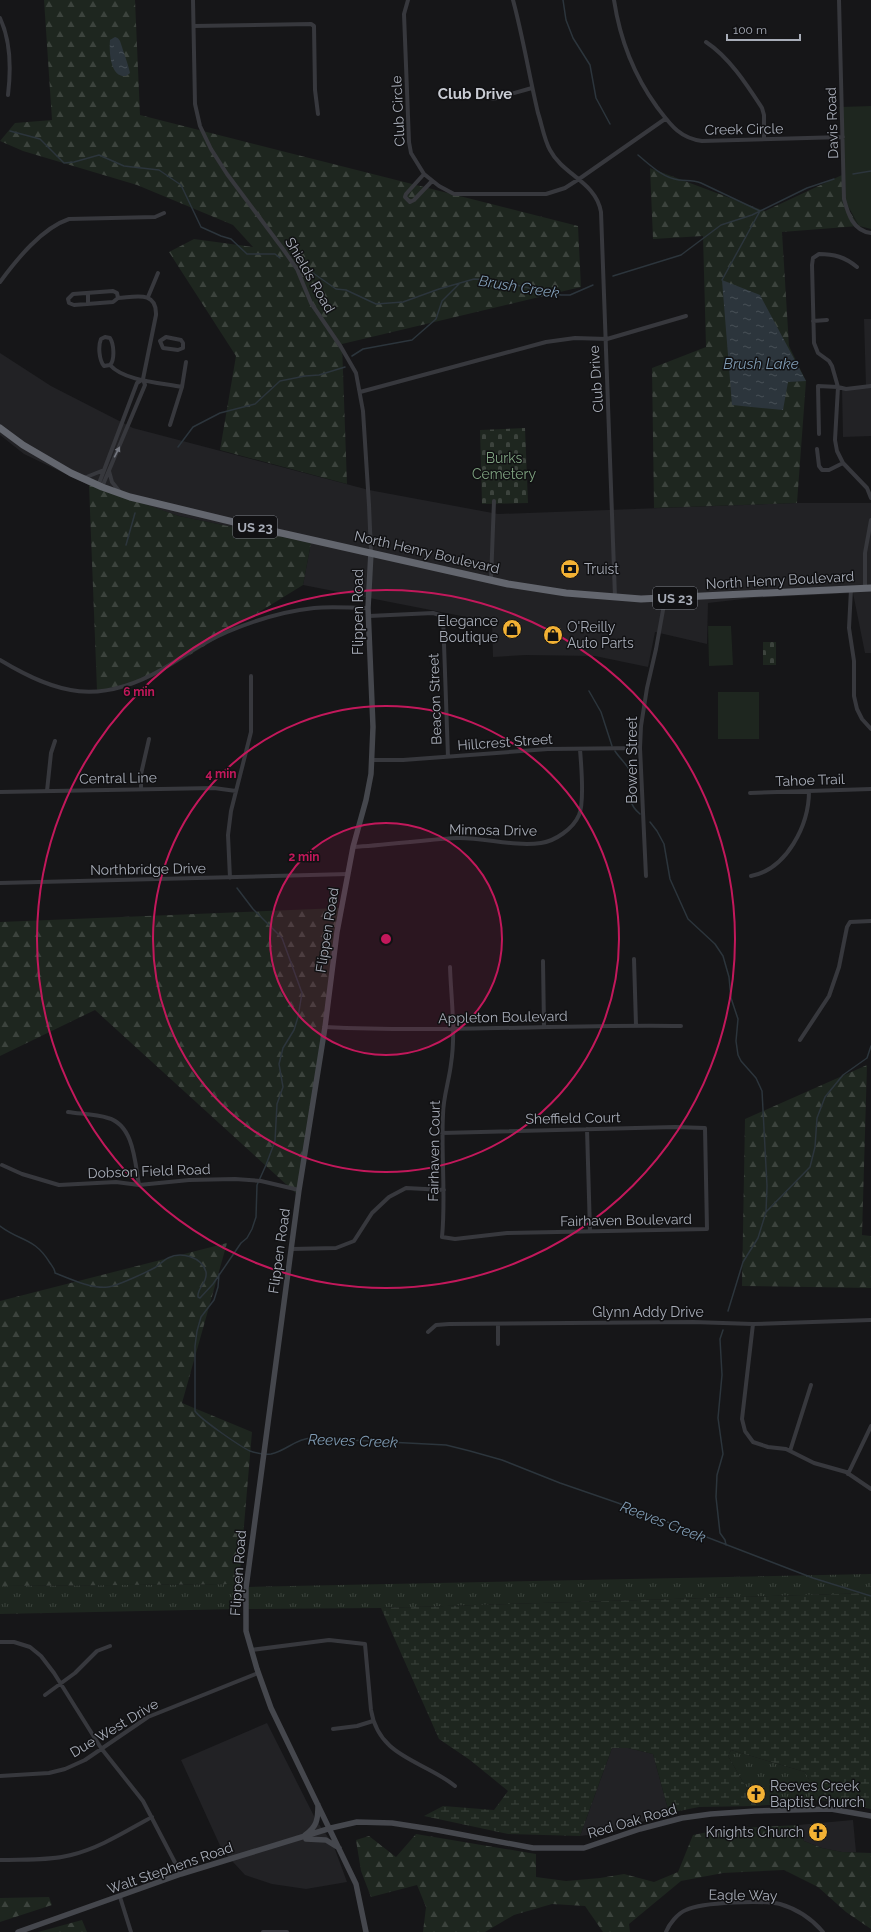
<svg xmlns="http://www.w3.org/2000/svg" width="871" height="1932" viewBox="0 0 871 1932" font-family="Raleway,sans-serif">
<defs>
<pattern id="grass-tufts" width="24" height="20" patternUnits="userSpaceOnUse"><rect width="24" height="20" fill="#1e261f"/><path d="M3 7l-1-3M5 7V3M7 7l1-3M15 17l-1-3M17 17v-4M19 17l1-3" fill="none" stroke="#3c433d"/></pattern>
<pattern id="forest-firs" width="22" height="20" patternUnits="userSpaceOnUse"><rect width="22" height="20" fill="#1e261f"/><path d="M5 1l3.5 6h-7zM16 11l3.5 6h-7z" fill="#3c433d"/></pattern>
<pattern id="wetland-marsh" width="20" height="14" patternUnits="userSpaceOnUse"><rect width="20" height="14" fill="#1e261f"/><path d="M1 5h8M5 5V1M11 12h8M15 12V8" fill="none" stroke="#3c433d"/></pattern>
<pattern id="cemetery-stones" width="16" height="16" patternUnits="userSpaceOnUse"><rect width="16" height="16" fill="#1e261f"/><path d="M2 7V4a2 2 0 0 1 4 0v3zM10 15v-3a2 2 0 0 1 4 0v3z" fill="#3c433d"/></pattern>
<pattern id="water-ripples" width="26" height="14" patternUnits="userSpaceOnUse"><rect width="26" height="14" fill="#2c353c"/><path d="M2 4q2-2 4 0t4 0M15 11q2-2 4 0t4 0" fill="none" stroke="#485056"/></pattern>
</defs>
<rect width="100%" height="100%" fill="#161618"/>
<path fill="#222225" d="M864 319H871V436L843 437 842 388 866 387Z
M0 353 51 386 133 428 369 490 498 514 797 503H871V653H865L853 593 752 598 708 603 707 644 655 632 648 667 595 656 525 655 493 657 492 622 303 585 311 543 179 516 99 490 24 454 0 435Z
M267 1723 316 1820 333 1844 347 1882 306 1889 272 1884 245 1875 222 1850 181 1760Z
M612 1748H628L653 1754 669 1813 611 1832 580 1836Z
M853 1820 856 1852H842L822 1848 804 1841 798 1825Z"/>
<path fill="url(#grass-tufts)" d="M871 1574V1593L381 1608 248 1609V1587Z
M239 1584 238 1609 0 1614V1586Z
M731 1750 805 1772 820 1800 757 1806 728 1756Z"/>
<path fill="url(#forest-firs)" d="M44 0H135L140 115 578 226 581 287 342 344 347 484 220 450 236 356 169 252 194 239 253 247 233 225 137 185 23 151 0 141 15 123 52 120Z
M650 168 765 211 842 175 843 201 859 226 782 232 789 346 806 381 797 503 654 508 652 368 706 347 703 236 653 239Z
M89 485 179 516 311 543 303 585 172 666 128 687 97 690Z
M340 908 300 1197 95 1010 0 1056V922Z
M867 1065 862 1235 871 1236V1288L742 1286 745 1119Z
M227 1243 182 1403 252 1432 239 1584 0 1586V1301Z
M798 1825 804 1841 822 1848 842 1852 871 1853V1929L846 1912 818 1887 784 1870 723 1873 681 1881 629 1924 630 1932H603L585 1906 552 1904 514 1915 485 1932H423L426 1907 417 1885 371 1897 361 1871 356 1840 369 1836 396 1857 416 1834 536 1854V1877L566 1881 600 1878 624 1874 654 1882 678 1872 693 1835 723 1829Z
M49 1897 52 1905 0 1922V1898Z
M82 1920 87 1932H38Z"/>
<path fill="url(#wetland-marsh)" d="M871 1593V1809L820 1800 805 1772 731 1750 728 1756 757 1806 699 1807 669 1813 653 1754 628 1748H612L580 1836 508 1834 424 1816 443 1806 494 1810 508 1791 470 1760 439 1739 381 1608Z"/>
<path fill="url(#cemetery-stones)" d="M525 428 528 503 482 504 480 430Z
M763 642H776V665H763Z"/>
<path fill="#1e261f" d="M871 106V229L859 226 844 199 843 137 839 107Z
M708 626H731L733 665 709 666Z
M718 692H759V739H718Z"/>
<path fill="url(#water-ripples)" d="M115 37C118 38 118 38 120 41 121 44 130 70 130 73L126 76C110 78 109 51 110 40Z
M722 280 760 295 806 381 788 382 783 410 732 405Z"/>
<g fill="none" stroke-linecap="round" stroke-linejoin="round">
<path stroke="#2c353c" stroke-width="1.5" d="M563 0 566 20 573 38 590 65 596 98 610 124
M10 131 40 139 64 163 74 162 99 155 124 166 159 170 181 185 201 227 221 236 231 239 247 254H275L280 258
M638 155C650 165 663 178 679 180 687 181 693 180 701 183L760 211
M853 174 871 171
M310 271 336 289 346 290 376 304 403 302 439 289 474 279 493 280 561 295H570L593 285
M613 276 681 255 721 225 752 215 807 188 834 179
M722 280 760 211
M352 356 363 349 412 340 436 319 442 301 459 284
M178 447 193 427 220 413 255 404 280 381 305 376 319 375 345 367
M126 545 135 513
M589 691 601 712 612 746
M615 751C620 759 629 766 632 775 635 790 623 800 640 814
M650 822 657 831 664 844 670 879 688 919 715 944 723 956 729 977 731 998 738 1019 736 1041 738 1055 741 1061 756 1078 762 1091 767 1186 766 1212
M0 1226C21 1242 34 1237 50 1263 52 1266 55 1269 55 1273 70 1279 92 1289 108 1287 117 1286 147 1272 156 1267 160 1264 164 1260 168 1258 181 1251 202 1257 206 1272 208 1283 197 1287 198 1297L200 1298 213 1284 241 1243 247 1238 252 1229 256 1217 257 1185 266 1165 275 1141 277 1104 283 1087 279 1064 283 1048 294 1030 298 1017 302 993 282 938 253 909 237 888
M219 1274 218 1287 214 1300 201 1317 197 1331 195 1346V1411C200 1419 241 1447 250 1451 256 1453 264 1455 271 1454 286 1451 295 1439 311 1438L446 1445 470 1451 502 1460 560 1483 618 1503 813 1578 871 1596
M728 1311 743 1262 758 1238 766 1212 810 1167 815 1147 817 1118 825 1097 843 1075 867 1058 871 1046
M723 1330 720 1339 722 1375 718 1418 723 1454 717 1475 716 1497 720 1533 725 1540 726 1545"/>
<path stroke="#37383d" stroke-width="4" d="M193 0 195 104 200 126 211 149 227 174 283 249 297 269 311 303 341 347 356 373 363 411 369 505 371 552
M408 0 404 14 409 142 411 153 424 174 439 186 454 194H546L565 188 579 179 665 119
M513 0C523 37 529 75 538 113 542 125 544 139 550 150 563 175 596 182 601 212L615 597
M614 0C620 40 633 74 657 107 670 124 679 138 702 141L843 137
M839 0 844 199C848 214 853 231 871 233
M0 18C11 41 11 70 8 95
M194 26 311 24 314 26 315 90 318 114
M706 42C729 57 747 85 762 108L764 115V139
M493 99 532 88
M424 174 406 194 405 197 410 202 414 200 432 181
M857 267C845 257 834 254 819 254L813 258 812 265 814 343 818 353 829 361 832 366 838 387 835 440 837 451 843 463 867 488 871 498
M0 282C17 259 42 228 69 219L155 217 164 213
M88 293V304
M148 297 158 273
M813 321 827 320
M166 337 181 340 183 343V348L178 350 163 348 160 341Z
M110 365C115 360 114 344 110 338L105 337 101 339C98 346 99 360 104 366L110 365C124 381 162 383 182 387
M360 392 546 342 575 338 607 339 686 316
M170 425 182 387 186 362
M819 434 818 386 838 387 846 389 871 386
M817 449 819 466 822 470H829L843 463
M109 471 112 482 120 492
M84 478 104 470
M98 486 137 383 143 379
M102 487 145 385 143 379 156 315C157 290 135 297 118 298L113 302 74 305 69 303 68 299 73 294 113 291 117 293 118 298
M491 580 494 501
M865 588V553L871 520
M851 589 849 628 854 661V696L857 709 862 719 871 729
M369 616 433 613 443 616 448 757
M0 660C58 695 99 705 161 670 183 657 203 642 227 632 253 621 285 611 314 608 332 606 350 608 368 608
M371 760H403L548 749 640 748
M141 788V774L149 739
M47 791 51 753 55 741
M0 792 214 788 236 791
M750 793 871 789
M353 847C387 845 422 840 456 838 484 837 513 847 541 843 555 841 573 829 579 815 585 802 581 764 580 749
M646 876 640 748 641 726 647 688 656 649 665 599
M751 876C787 869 809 825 809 791
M230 878 228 835 231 811 251 732V676
M0 883 348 874
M634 959 636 1025
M543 961 544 1027
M325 1027C444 1033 562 1024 681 1026
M800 1040 829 996 839 967 847 927 850 922 871 921
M68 1112C81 1114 95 1114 108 1118 134 1125 135 1163 139 1185
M587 1129 590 1231
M442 1133 675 1127 705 1128 707 1229 507 1233 455 1239 442 1237C446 1197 441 1156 443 1115 443 1098 449 1081 451 1064 456 1032 451 998 450 967
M2 1165 22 1174 59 1185 116 1182 139 1185 189 1180 235 1179 261 1181 299 1190
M292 1249 336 1248 354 1241 372 1213 389 1197 406 1188 444 1190
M753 1324 742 1419 745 1431 753 1442 768 1447 786 1449 814 1463 846 1472 871 1489
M428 1332 436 1325 449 1324 693 1322 753 1324 871 1320
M498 1344V1325
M790 1451 811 1385
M848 1474 871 1426
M0 1642H14L30 1647 41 1656 54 1673 101 1748 143 1801 181 1874
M251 1650 329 1640 365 1644 371 1710C379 1758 423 1760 455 1786
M45 1695 75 1673 97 1651 110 1646
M333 1729 357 1726 373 1721
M0 1776 49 1773 65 1769 85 1760 148 1717 258 1673
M0 1860C23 1859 48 1861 71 1855 100 1848 126 1831 152 1817
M120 1897 131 1932
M263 1932H287
M666 1932C669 1924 678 1913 686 1910 703 1902 762 1900 780 1904 797 1909 812 1919 823 1932"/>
<path stroke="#45474d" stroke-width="5.5" d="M305 1835C317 1827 318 1819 318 1805
M306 1839 326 1840 339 1848
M18 1932 181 1874 331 1828 357 1822 392 1823 437 1830 533 1848H584L640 1829 682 1818 711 1814 755 1811 831 1809 871 1816
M366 1932 356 1884 271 1708 257 1669 246 1631V1588L299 1190 325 1027 337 932 353 847 366 800 371 774 373 727 368 608 371 552"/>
<path stroke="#63666e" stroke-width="7" d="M0 428 23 445 71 473 102 487 130 497 259 528 508 584 566 593 641 599 871 588"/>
</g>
<defs><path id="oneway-solid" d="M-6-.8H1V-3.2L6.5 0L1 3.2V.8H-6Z"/></defs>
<use fill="#757881" href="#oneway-solid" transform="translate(117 452) rotate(-63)"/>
<circle cx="386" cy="939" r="116" fill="#c2185b" fill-opacity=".12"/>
<g fill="none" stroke="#c2185b" stroke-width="2">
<circle cx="386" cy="939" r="116"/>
<circle cx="386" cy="939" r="233"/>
<circle cx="386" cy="939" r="349"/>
</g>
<defs>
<symbol id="bank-disc" viewBox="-11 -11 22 22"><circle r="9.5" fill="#f2b134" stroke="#111113"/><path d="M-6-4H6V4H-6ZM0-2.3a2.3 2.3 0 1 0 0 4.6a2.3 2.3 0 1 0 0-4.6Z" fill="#111"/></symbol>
<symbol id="shop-disc" viewBox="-11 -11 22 22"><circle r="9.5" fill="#f2b134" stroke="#111113"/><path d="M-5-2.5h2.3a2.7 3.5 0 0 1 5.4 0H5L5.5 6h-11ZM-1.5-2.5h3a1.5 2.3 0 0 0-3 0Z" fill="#111"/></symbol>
<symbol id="church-disc" viewBox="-11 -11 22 22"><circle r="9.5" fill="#f2b134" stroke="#111113"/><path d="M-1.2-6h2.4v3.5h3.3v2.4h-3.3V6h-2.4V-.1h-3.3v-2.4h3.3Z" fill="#111"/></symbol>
</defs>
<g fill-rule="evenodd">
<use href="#bank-disc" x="559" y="558" width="22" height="22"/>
<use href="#shop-disc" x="501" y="618" width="22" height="22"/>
<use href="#shop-disc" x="542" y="624" width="22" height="22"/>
<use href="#church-disc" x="745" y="1783" width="22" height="22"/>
<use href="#church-disc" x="807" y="1821" width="22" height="22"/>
</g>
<g text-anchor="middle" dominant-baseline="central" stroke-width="3" stroke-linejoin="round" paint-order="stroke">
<g fill="#111113" stroke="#7b7e86" stroke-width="1">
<rect x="233" y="516" width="44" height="22" rx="3"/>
<rect x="653" y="587" width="44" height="22" rx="3"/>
</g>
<g font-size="13" font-weight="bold" fill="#a8adb8">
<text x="255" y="527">US 23</text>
<text x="675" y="598">US 23</text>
</g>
<g font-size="14" fill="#a8adb8" stroke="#111113">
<text transform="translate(398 111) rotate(-93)">Club Circle</text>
<text transform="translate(832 123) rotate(-92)">Davis Road</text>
<text transform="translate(744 129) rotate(-1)">Creek Circle</text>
<text transform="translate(310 275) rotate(60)">Shields Road</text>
<text transform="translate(596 379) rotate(-94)">Club Drive</text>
<text transform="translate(427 552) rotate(13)">North Henry Boulevard</text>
<text transform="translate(780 580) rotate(-3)">North Henry Boulevard</text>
<text transform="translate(358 612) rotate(-90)">Flippen Road</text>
<text transform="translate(435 699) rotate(-92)">Beacon Street</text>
<text transform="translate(505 742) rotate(-4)">Hillcrest Street</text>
<text transform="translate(632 760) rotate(-90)">Bowen Street</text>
<text transform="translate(118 778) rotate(-1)">Central Line</text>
<text transform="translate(810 780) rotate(-2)">Tahoe Trail</text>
<text transform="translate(493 830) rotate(1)">Mimosa Drive</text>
<text transform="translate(148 869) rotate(-1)">Northbridge Drive</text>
<text transform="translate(327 930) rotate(-81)">Flippen Road</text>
<text transform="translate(503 1017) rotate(-1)">Appleton Boulevard</text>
<text transform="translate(573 1118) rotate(-1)">Sheffield Court</text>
<text transform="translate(434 1151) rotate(-89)">Fairhaven Court</text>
<text transform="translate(149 1171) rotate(-2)">Dobson Field Road</text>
<text transform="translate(626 1220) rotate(-1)">Fairhaven Boulevard</text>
<text transform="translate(279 1251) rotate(-82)">Flippen Road</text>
<text x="648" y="1312">Glynn Addy Drive</text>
<text transform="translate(238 1573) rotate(-86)">Flippen Road</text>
<text transform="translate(114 1728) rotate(-31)">Due West Drive</text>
<text transform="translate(632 1821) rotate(-16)">Red Oak Road</text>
<text transform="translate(170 1868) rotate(-19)">Walt Stephens Road</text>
<text transform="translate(743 1895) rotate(1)">Eagle Way</text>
</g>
<g font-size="14" fill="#7fa381" stroke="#111113">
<text x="504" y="458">Burks<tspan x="504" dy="16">Cemetery</tspan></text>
</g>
<g font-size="14" fill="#a8adb8" stroke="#111113" text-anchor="start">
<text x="584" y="569">Truist</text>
<text x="498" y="621" text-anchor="end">Elegance<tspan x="498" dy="16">Boutique</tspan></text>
<text x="567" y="627">O'Reilly<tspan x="567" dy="16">Auto Parts</tspan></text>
<text x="770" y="1786">Reeves Creek<tspan x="770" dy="16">Baptist Church</tspan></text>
<text x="804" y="1832" text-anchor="end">Knights Church</text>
</g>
<g font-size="15" font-weight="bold" fill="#c9ccd4" stroke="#111113">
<text x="475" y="94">Club Drive</text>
</g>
<g font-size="15" font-style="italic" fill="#7f9bb3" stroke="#111113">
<text transform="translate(519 287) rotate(9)">Brush Creek</text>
<text x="761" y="364">Brush Lake</text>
<text transform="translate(353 1441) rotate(2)">Reeves Creek</text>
<text transform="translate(663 1522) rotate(21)">Reeves Creek</text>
</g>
</g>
<circle cx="386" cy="939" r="6" fill="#c2185b" stroke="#111113" stroke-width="2"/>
<g font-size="12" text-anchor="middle" font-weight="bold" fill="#c2185b" stroke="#111113" stroke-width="3" stroke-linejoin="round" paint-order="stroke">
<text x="139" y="696">6 min</text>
<text x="221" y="778">4 min</text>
<text x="304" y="861">2 min</text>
</g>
<path d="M727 34v6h73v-6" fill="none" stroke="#a8adb8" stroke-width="2"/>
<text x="733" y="34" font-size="12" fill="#a8adb8" stroke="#111113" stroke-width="3" paint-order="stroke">100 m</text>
</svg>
